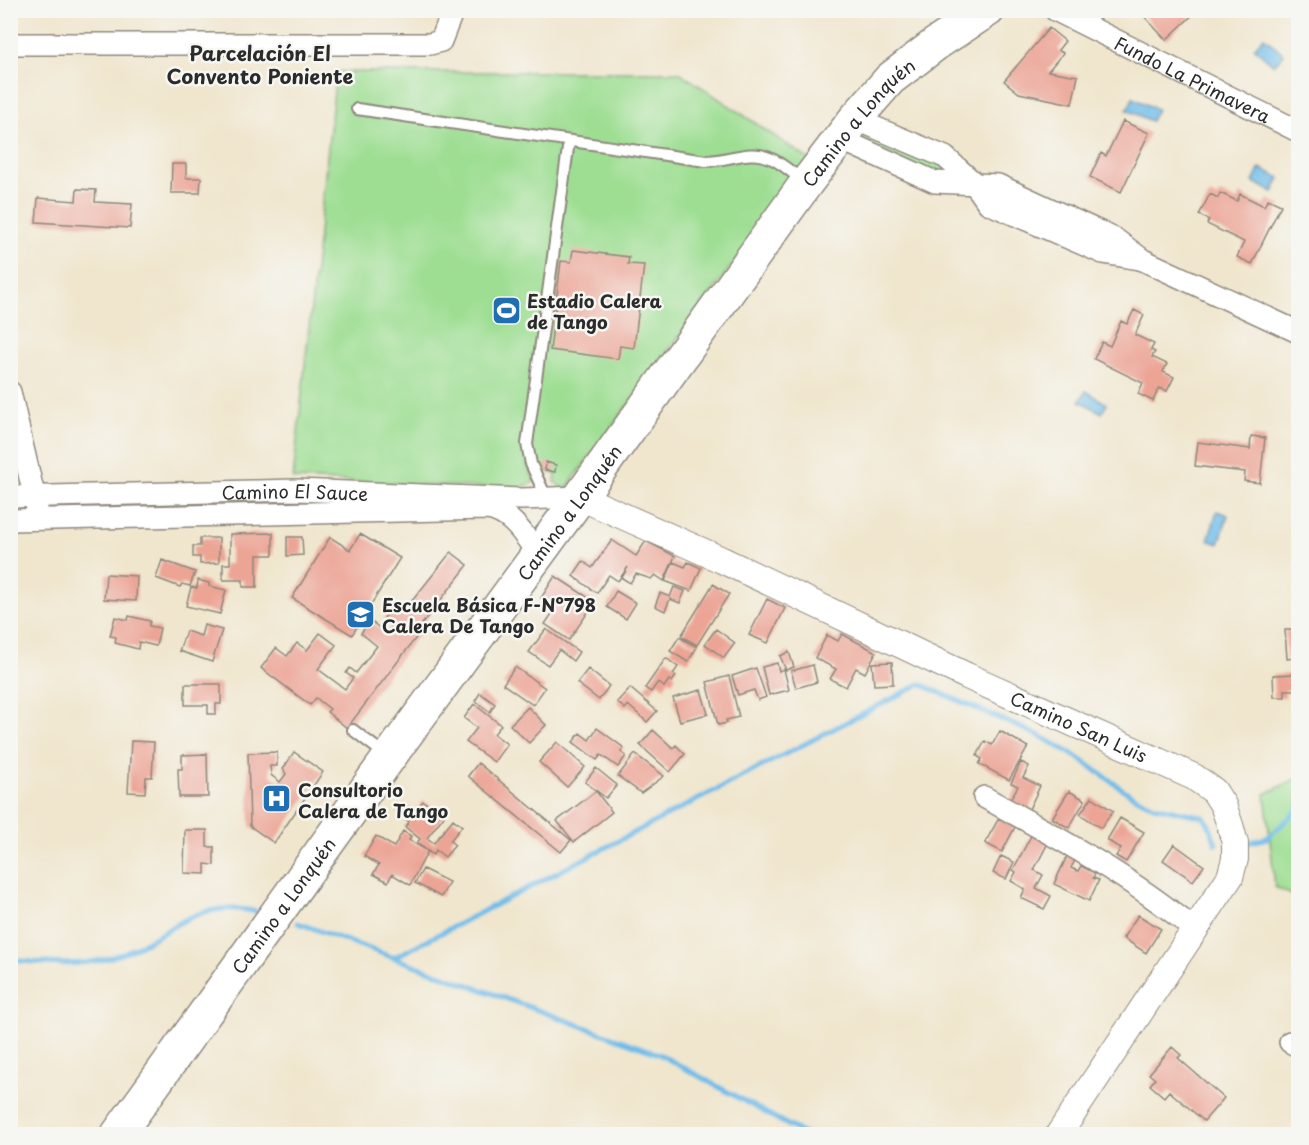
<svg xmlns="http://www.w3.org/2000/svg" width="1309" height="1145" viewBox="0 0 1309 1145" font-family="'Playpen Sans',sans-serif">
<rect width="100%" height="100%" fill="#f6f6f2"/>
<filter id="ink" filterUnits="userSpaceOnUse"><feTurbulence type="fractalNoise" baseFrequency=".0167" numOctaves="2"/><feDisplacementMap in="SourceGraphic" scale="12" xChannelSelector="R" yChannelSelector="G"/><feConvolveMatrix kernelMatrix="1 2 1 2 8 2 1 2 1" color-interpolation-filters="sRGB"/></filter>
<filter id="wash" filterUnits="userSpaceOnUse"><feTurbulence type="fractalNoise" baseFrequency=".008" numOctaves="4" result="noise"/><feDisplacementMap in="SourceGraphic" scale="24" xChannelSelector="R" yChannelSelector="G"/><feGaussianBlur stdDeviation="1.35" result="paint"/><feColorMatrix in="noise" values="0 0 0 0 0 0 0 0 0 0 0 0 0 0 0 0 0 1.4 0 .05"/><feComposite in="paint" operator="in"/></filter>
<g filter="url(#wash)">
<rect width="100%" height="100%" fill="#f0e6ce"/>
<path fill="#9ede93" stroke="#64845f" stroke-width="1.5" d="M336 72H679L810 160 565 490 555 482 556 474 544 471 536 462 527 465 535 481 519 489 293 479Z
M865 127 942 162 962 179 936 178 858 142Z
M1298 778V898L1275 887 1265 794Z"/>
<path fill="#6fbce9" stroke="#4d748a" stroke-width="1.5" d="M1264 37 1284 54 1274 65 1254 48Z
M1133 98 1157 109 1151 121 1127 110Z
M1260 168 1280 178 1273 192 1253 182Z
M1086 391 1107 404 1102 413 1080 401Z
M1217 511 1228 515 1219 544 1208 540Z"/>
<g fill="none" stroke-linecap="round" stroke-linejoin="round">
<path stroke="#6fbce9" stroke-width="5" d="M1247 843 1267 838 1298 810
M298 923 659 1054 804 1134
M395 957 920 684 1042 737 1077 757 1131 795 1154 806 1204 817C1210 824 1212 834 1216 844
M10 960C50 963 82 969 121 954 178 932 193 896 263 913"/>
</g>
<g id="blocks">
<path fill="#eca495" d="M870 10H892L887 16 881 11 876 16Z
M1151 10H1198L1166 40 1144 16Z
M1049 28 1065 41 1058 50 1063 53 1048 71 1078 76 1072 104 1019 93 1004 81Z
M1123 121 1149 133 1121 192 1090 177 1101 153 1106 156Z
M172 164H186V178H201L200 193H171Z
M77 189 96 190 95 202 132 204 130 228 36 222 38 198 76 201Z
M1220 193 1237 201 1240 194 1264 206 1268 199 1281 205 1252 264 1237 257 1244 242 1207 224 1209 220 1199 215 1210 194 1218 198Z
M573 250 629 257 628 264 644 265 634 348 620 346 618 359 550 350 561 261 571 262Z
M1134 310 1144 315 1135 335 1154 344 1151 350 1155 352 1152 357 1167 364 1163 372 1174 377 1167 391 1159 388 1153 401 1138 394 1143 383 1094 359 1102 342 1110 346 1121 321 1127 324Z
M1251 436 1265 438 1260 483 1244 481 1245 472 1195 466 1198 442 1250 449Z
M546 462 556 465 555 472 545 470Z
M273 533V555H257V587H243V580H223V564H230V534Z
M360 534 400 558 352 635 292 598 330 537 350 550Z
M287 537H302L303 555 287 556Z
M200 538H219V563L200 564V557H193V546H200Z
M612 540 636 556 646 541 675 556 664 581 655 575 651 579 636 574 630 583 622 578 628 567 618 581 609 575 597 593 573 576 583 561 592 568Z
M451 552 468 565 422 624 425 626 347 728 327 712 330 709 316 698 310 705 261 668 276 648 287 656 297 643 307 650 320 633 336 645 318 669 345 689 353 678 346 673 350 668 356 673 377 646 361 633 370 621 387 633 393 625 384 618 391 609 398 613 401 609 404 611Z
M162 560 195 572 190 586 182 584 180 587 156 578Z
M673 562 685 567 688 562 701 568 691 591 665 581Z
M106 574 137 576 136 601 104 599Z
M555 576 595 602 569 640 545 624 556 608 541 598Z
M198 580 209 583V586L226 590 220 614 186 606 191 587 197 588Z
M713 584 729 594 697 645 681 636Z
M674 587 685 591 680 603 670 599 665 611 655 606 660 593 670 597Z
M616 591 636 603 626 619 607 607Z
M767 599 785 608 768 643 749 635Z
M129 616 150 621 149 626 160 628 156 646 139 642 138 649 115 643 116 637 110 636 115 617 128 620Z
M204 625 222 630 212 662 179 651 186 631 201 636Z
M546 629 579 652 573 661 559 650 548 665 529 652Z
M716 629 735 643 724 658 705 644Z
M1285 630H1298V690H1285V697H1274L1273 675 1295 674 1294 658 1287 659Z
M842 634 876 652 865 673 856 668 846 687 830 679 836 669 815 658 827 635 838 641Z
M679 637 697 647 688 662 670 651Z
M789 652 794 667 786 670 780 656Z
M666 658 678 667 673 674 676 676 672 682 669 680 664 687 658 682 651 692 645 688Z
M892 662 893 684 874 685 872 663Z
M777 663 779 671 784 669 789 690 769 695 762 667Z
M813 665 817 682 796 688 791 671Z
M515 667 545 688 533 705 503 684Z
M756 668 766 697 758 700 754 690 738 695 732 676Z
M588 669 609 686 599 700 577 683Z
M729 676 739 717 726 720 727 723 718 725 707 682Z
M185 684H221V704H216V714H208V705H185Z
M630 688 657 711 647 722 628 705 625 709 617 702Z
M701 690 708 714 680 721 673 698Z
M480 693 495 704 490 712 475 701Z
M474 704 501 725 494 734 507 744 494 762 466 742 477 728 464 718Z
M528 707 546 725 529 743 510 725Z
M597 728 624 748 621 752 626 756 618 767 601 755 597 760 573 742 580 733 589 740Z
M653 730 673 748 676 745 685 754 670 772 640 745Z
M1000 731 1028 747 1009 780 979 764 982 759 977 756 985 741 992 745Z
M131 741 154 742 152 777H146L145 793 128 792Z
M557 742 585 767 567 787 539 762Z
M277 752V766H270L271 775 280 782 286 774 283 769 294 752 323 772 274 843 250 826 248 753Z
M207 754 208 797H179L178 769H182V755Z
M635 754 664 776 641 793 618 776Z
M1021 762 1029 766 1023 778 1040 786 1028 811 1009 802 1018 786 1011 783Z
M478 763 571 840 561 852 468 776Z
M596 768 617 785 606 798 585 782Z
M596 791 612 812 574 842 557 821Z
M1069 791 1085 800 1069 828 1052 818Z
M1092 797 1113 811 1101 828 1080 814Z
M423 801 444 816 427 838 434 843 453 819 462 826 450 841 455 845 445 857 436 850 433 855 428 851 410 885 392 874 388 882 373 874 379 865 364 856 376 836 394 847 403 831 411 836 409 840 428 851 417 843 420 839 405 827 409 822 397 812 404 804 415 812Z
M999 818 1015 827 1002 852 985 843Z
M1120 818 1144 832 1126 862 1116 856 1121 849 1107 840Z
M185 830H207V847H214V865L205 864V874L184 873Z
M1034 830 1050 839 1034 870 1043 875 1036 888 1051 896 1044 909 1021 898 1025 889 1011 881 1016 872 1013 870Z
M1174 844 1204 866 1193 881 1163 860Z
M1068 854 1076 858 1071 868 1078 871 1081 866 1095 873 1093 878 1099 880 1089 901 1054 884Z
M1001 856 1014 862 1006 879 993 873Z
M423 869 449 882 441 897 415 883Z
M1138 915 1161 929 1146 953 1123 938Z
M1172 1047 1181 1055 1178 1058 1224 1098 1204 1121 1169 1091 1164 1097 1150 1085 1155 1079 1149 1074Z"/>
</g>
</g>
<g filter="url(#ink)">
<use href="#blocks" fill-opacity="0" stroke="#8e887c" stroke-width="1.5"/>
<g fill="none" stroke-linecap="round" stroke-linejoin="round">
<defs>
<path id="service" d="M357 109 706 161C729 161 750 148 772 159 783 164 793 174 804 181
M547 499 531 464 527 444 569 141
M353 730 387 756"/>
<g id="minor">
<path id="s1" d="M1055 10 1298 131"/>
<path d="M10 44H430L441 41 453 10"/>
<path d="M855 119 945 157 973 182 988 203 1103 253 1139 259"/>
<path d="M840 139 935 182 998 185 1115 239 1143 260 1298 332"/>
<path d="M10 392 37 508"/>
<path id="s2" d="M10 497 297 490 521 499 580 497"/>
<path d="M10 520 487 509C512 513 524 535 538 554"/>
<path d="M984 797C1057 837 1131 877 1195 930"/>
<path d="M1290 1042 1298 1046"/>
</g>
<g id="tertiary">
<path id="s3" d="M580 497 722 560 967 676 1194 777 1214 791 1223 805 1230 825 1235 843V859L1230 877 1059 1134"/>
</g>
<g id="primary">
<path id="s4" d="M118 1134 401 741 580 497 807 182 855 119 890 79 937 43 988 10"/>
</g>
</defs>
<use href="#service" stroke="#8e887c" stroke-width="14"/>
<use href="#minor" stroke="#8e887c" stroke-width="24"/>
<use href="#tertiary" stroke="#8e887c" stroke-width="28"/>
<use href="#primary" stroke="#8e887c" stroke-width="36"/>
<use href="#service" stroke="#fff" stroke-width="10"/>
<use href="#minor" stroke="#fff" stroke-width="21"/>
<use href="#tertiary" stroke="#fff" stroke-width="26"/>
<use href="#primary" stroke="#fff" stroke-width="33"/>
</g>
</g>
<defs>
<symbol id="stadium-square" viewBox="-11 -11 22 22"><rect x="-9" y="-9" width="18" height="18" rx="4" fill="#1f6fb2" stroke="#f6f6f2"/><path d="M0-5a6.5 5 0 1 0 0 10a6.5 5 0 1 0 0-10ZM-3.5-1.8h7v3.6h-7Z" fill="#fff"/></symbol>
<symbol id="school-square" viewBox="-11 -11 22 22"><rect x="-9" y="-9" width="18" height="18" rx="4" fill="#1f6fb2" stroke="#f6f6f2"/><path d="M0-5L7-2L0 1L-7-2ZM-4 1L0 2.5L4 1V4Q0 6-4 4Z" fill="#fff"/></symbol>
<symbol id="hospital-square" viewBox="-11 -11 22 22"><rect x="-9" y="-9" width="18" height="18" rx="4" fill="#1f6fb2" stroke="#f6f6f2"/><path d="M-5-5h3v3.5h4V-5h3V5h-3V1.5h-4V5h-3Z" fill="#fff"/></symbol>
</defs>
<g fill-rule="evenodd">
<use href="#stadium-square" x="490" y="294" width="33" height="33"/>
<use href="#school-square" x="344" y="598" width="33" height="33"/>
<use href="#hospital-square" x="260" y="782" width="33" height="33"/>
</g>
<g text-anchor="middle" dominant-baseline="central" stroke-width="5" stroke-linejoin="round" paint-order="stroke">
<g font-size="18" fill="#2b2b2b" stroke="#f6f6f2">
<text stroke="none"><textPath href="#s1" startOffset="154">Fundo La Primavera</textPath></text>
<text stroke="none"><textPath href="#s4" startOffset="1254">Camino a Lonquén</textPath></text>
<text stroke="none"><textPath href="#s2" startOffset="285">Camino El Sauce</textPath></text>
<text stroke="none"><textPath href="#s4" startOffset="768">Camino a Lonquén</textPath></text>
<text stroke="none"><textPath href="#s3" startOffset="549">Camino San Luis</textPath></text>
<text stroke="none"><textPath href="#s4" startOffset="282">Camino a Lonquén</textPath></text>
</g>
<g font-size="18" font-weight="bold" fill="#2b2b2b" stroke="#f6f6f2" text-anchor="start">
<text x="527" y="300">Estadio Calera<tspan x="527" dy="21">de Tango</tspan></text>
<text x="382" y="604">Escuela Básica F-N°798<tspan x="382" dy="21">Calera De Tango</tspan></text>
<text x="298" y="789">Consultorio<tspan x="298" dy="21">Calera de Tango</tspan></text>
</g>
<g font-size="20" font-weight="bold" fill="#2b2b2b" stroke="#f6f6f2">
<text x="260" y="53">Parcelación El<tspan x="260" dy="23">Convento Poniente</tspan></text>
</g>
</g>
<rect width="1309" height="1145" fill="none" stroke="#f6f6f2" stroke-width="36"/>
</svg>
